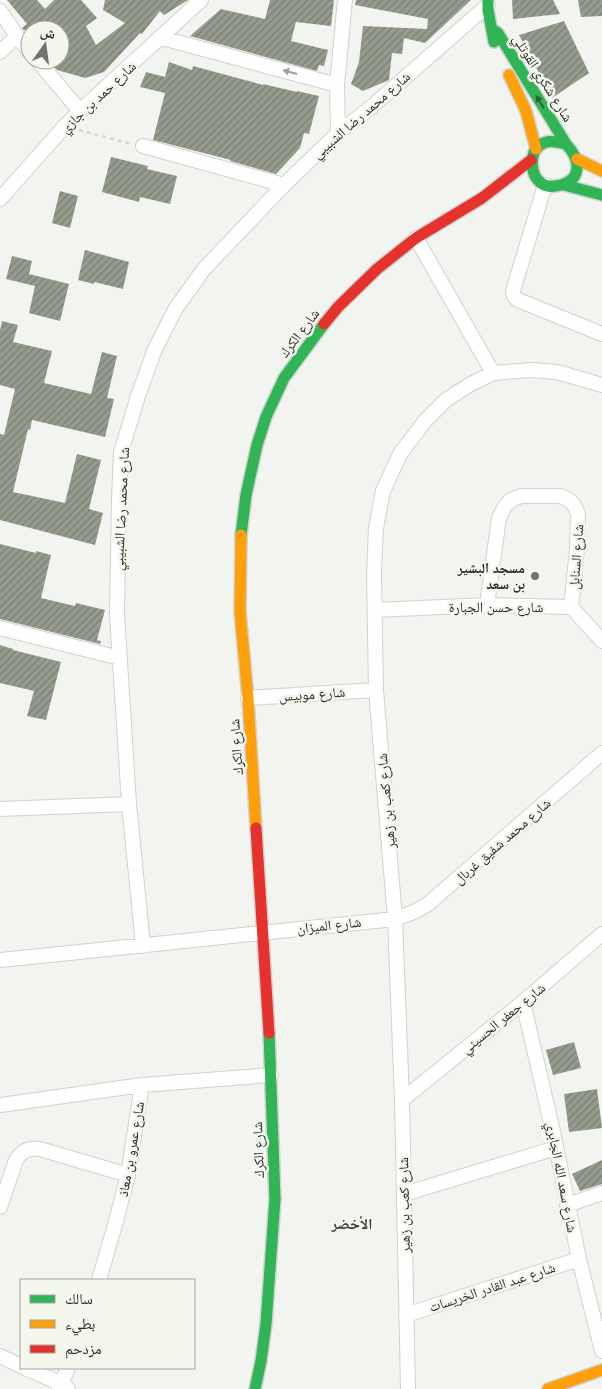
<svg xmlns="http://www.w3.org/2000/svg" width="602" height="1389" viewBox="0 0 602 1389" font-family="Lora,'Noto Naskh Arabic',serif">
<defs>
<pattern id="building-hatch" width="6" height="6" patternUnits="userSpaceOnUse" patternTransform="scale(1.25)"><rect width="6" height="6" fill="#969c8d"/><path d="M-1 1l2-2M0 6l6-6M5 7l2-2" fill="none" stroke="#7b7f73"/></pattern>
</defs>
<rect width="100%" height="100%" fill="#f2f5ef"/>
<path fill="url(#building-hatch)" d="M7 0H37L45 9 54 0H81L97 18 86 26 96 45 125 23 103 10 105 0H188L164 15 160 11 142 34 140 33 104 72 85 78 57 70 48 60H60V30H24L22 28 27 24Z
M270 0H334L331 26 296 22 291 41 328 50 324 66 319 65 317 71 190 36 221 9 265 19Z
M356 0H471L425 43 404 38 402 54 392 53 389 80 363 91 351 84 359 62 363 26 427 29 428 19 355 5Z
M512 0H553L560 14 513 19Z
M578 0H602V16L581 17Z
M564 21 589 73 552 98 537 74 539 73 519 35Z
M169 62 192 70 193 66 263 85V84L297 92V91L319 96 309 134 304 133 300 148 276 174 230 161 231 160 153 140 165 93 140 87 146 72 165 77Z
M111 157 148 166 147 169 177 176 170 204 140 197 139 202 102 192Z
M60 191 78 196 70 228 52 223Z
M85 250 129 262 123 289 94 282V284L78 280Z
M12 256 32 261 29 274 69 284 60 321 29 313 35 286 6 279Z
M2 321 18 325 13 342 52 351 44 383 91 394 102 352 117 356 107 398 114 399 105 437 32 420 30 430 28 429 13 492 65 503 77 454 101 460 89 509 103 513 95 545 0 520V434L4 435 15 389 0 385V331Z
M0 544 36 553V551L51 555 41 598 75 606 76 603 105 610 97 640 101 641 100 644 0 619Z
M0 645 13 649V650L61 662 46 720 27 716 34 691 0 683Z
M574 1042 581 1068 553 1075 546 1050Z
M597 1089 602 1128 569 1132 564 1094Z
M602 1160V1184L580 1191 572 1174Z"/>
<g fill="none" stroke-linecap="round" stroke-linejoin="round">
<defs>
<path id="street" d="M0 11 17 36 30 52
M162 38 337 85
M0 52 17 36
M37 60 80 111
M338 133 337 85 345 0
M143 146 284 185
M545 185 513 291C513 296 514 297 518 300L602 334
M0 199 65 126 80 111 201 0
M416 238 493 373
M487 605 499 518 505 506 511 500 521 496H560L569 500 574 505 578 514 577 549 571 608
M375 610 487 605 569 607 573 609 602 641
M0 628 120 658
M248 698 376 690
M0 809 129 804
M143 946 129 804 117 615 119 498 121 452 138 396 155 349 176 308 204 269 284 185 338 133 369 109 488 5
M0 960C132 947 264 932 395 919L414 912 428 904 602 753
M523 1002 552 1127 579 1259 602 1351
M402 1100 523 1002 602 934
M0 1105 142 1085
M404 1194 556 1148
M567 1205 602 1193
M0 1207 16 1160C22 1150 29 1148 40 1149L128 1175
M99 1280 115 1225 128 1175 142 1085 271 1075
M406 1315 579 1259
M0 1356 21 1366
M25 1368 62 1384 68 1389
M59 1389 68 1368
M408 1389 402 1100 395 919 376 690 374 574 376 528 383 491 400 454 425 421 446 400 469 385 493 373 531 370 557 372 602 385"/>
<path id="fast" d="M488 0V10L494 42
M492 29 498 33 566 144C582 161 582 182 556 186 550 187 545 186 541 183 530 175 529 153 540 145 548 139 557 142 566 144
M564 185 602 195
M241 535 246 495 257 445 266 417 284 378 324 324
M255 1389 261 1361 266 1324 275 1199 269 1033"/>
<path id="slow" d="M509 75 526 111 536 149
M577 159 602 171
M241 535 240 612 248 698 256 828
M548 1389 602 1370"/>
<path id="jam" d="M324 324 338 307 377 269 416 238 482 198 531 160
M256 828 269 1033"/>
</defs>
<use href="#street" stroke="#d0d2cd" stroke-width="16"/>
<use href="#fast" stroke="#d0d2cd" stroke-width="14"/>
<use href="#slow" stroke="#d0d2cd" stroke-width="14"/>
<use href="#jam" stroke="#d0d2cd" stroke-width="14"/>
<path stroke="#d5d6d4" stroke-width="2.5" stroke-dasharray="4 4" stroke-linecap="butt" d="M79 130 132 144"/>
<use href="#street" stroke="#fdfefd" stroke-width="14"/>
<use href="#fast" stroke="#30b455" stroke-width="11"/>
<use href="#slow" stroke="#ff9f0a" stroke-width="11"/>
<use href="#jam" stroke="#e5322d" stroke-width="11"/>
</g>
<defs><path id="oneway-solid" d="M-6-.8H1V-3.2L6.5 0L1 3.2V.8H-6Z" transform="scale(1.25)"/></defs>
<use fill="#9e9f9d" href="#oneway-solid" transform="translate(290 72) rotate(-165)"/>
<use fill="#2c623a" href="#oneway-solid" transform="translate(540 102) rotate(-122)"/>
<circle fill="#70726e" stroke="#f3f7ed" stroke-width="2" cx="535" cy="576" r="5"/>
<g text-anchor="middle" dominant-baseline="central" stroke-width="5" stroke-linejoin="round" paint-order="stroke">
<g font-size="14" fill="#2a2b28" stroke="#f3f7ed">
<text transform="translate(543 78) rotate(58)">شارع شكري القوتلي</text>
<text transform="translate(98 97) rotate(-43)">شارع حمد بن جازي</text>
<text transform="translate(361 115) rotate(-41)">شارع محمد رضا الشبيبي</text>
<text transform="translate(299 333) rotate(-53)">شارع الكرك</text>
<text transform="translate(121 509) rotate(-87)">شارع محمد رضا الشبيبي</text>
<text transform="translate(576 557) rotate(-86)">شارع السنابل</text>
<text x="496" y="607">شارع حسن الجبارة</text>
<text transform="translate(312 694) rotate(-4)">شارع موبيس</text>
<text transform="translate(236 747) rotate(-94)">شارع الكرك</text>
<text transform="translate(386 801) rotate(-95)">شارع كعب بن زهير</text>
<text transform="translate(502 841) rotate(-41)">شارع محمد شفيق غربال</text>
<text transform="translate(329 925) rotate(-6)">شارع الميزان</text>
<text transform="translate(503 1018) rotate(-39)">شارع جعفر الحسيني</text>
<text transform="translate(131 1149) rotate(-80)">شارع عمرو بن معاذ</text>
<text transform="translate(258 1150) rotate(-92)">شارع الكرك</text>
<text transform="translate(562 1177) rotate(79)">شارع سعد الله الجابري</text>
<text transform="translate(404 1205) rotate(-91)">شارع كعب بن زهير</text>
<text transform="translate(492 1287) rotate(-18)">شارع عبد القادر الخريسات</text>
</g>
<g font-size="14" font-weight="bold" fill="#2a2b28" stroke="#f3f7ed" text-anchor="end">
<text x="525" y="568">مسجد البشير<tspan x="525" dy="16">بن سعد</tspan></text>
</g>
<g font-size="15" font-weight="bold" fill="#3d4038" stroke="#f3f7ed">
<text x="352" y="1223">الأخضر</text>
</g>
</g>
<rect x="20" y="1279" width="175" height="90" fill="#f3f7ed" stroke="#a3a59e"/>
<rect x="30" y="1295" width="25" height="8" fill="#30b455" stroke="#a3a59e"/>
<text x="65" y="1304" font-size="15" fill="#2a2b28">سالك</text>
<rect x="30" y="1320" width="25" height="8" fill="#ff9f0a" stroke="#a3a59e"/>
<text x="65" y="1329" font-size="15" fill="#2a2b28">بطيء</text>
<rect x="30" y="1345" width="25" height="8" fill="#e5322d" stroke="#a3a59e"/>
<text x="65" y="1354" font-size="15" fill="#2a2b28">مزدحم</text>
<g transform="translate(45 45) rotate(14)"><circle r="24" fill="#f3f7ed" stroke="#a3a59e"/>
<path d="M0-4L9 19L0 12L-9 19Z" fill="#70726e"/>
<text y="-8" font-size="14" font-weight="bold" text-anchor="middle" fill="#2a2b28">ش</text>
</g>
</svg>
